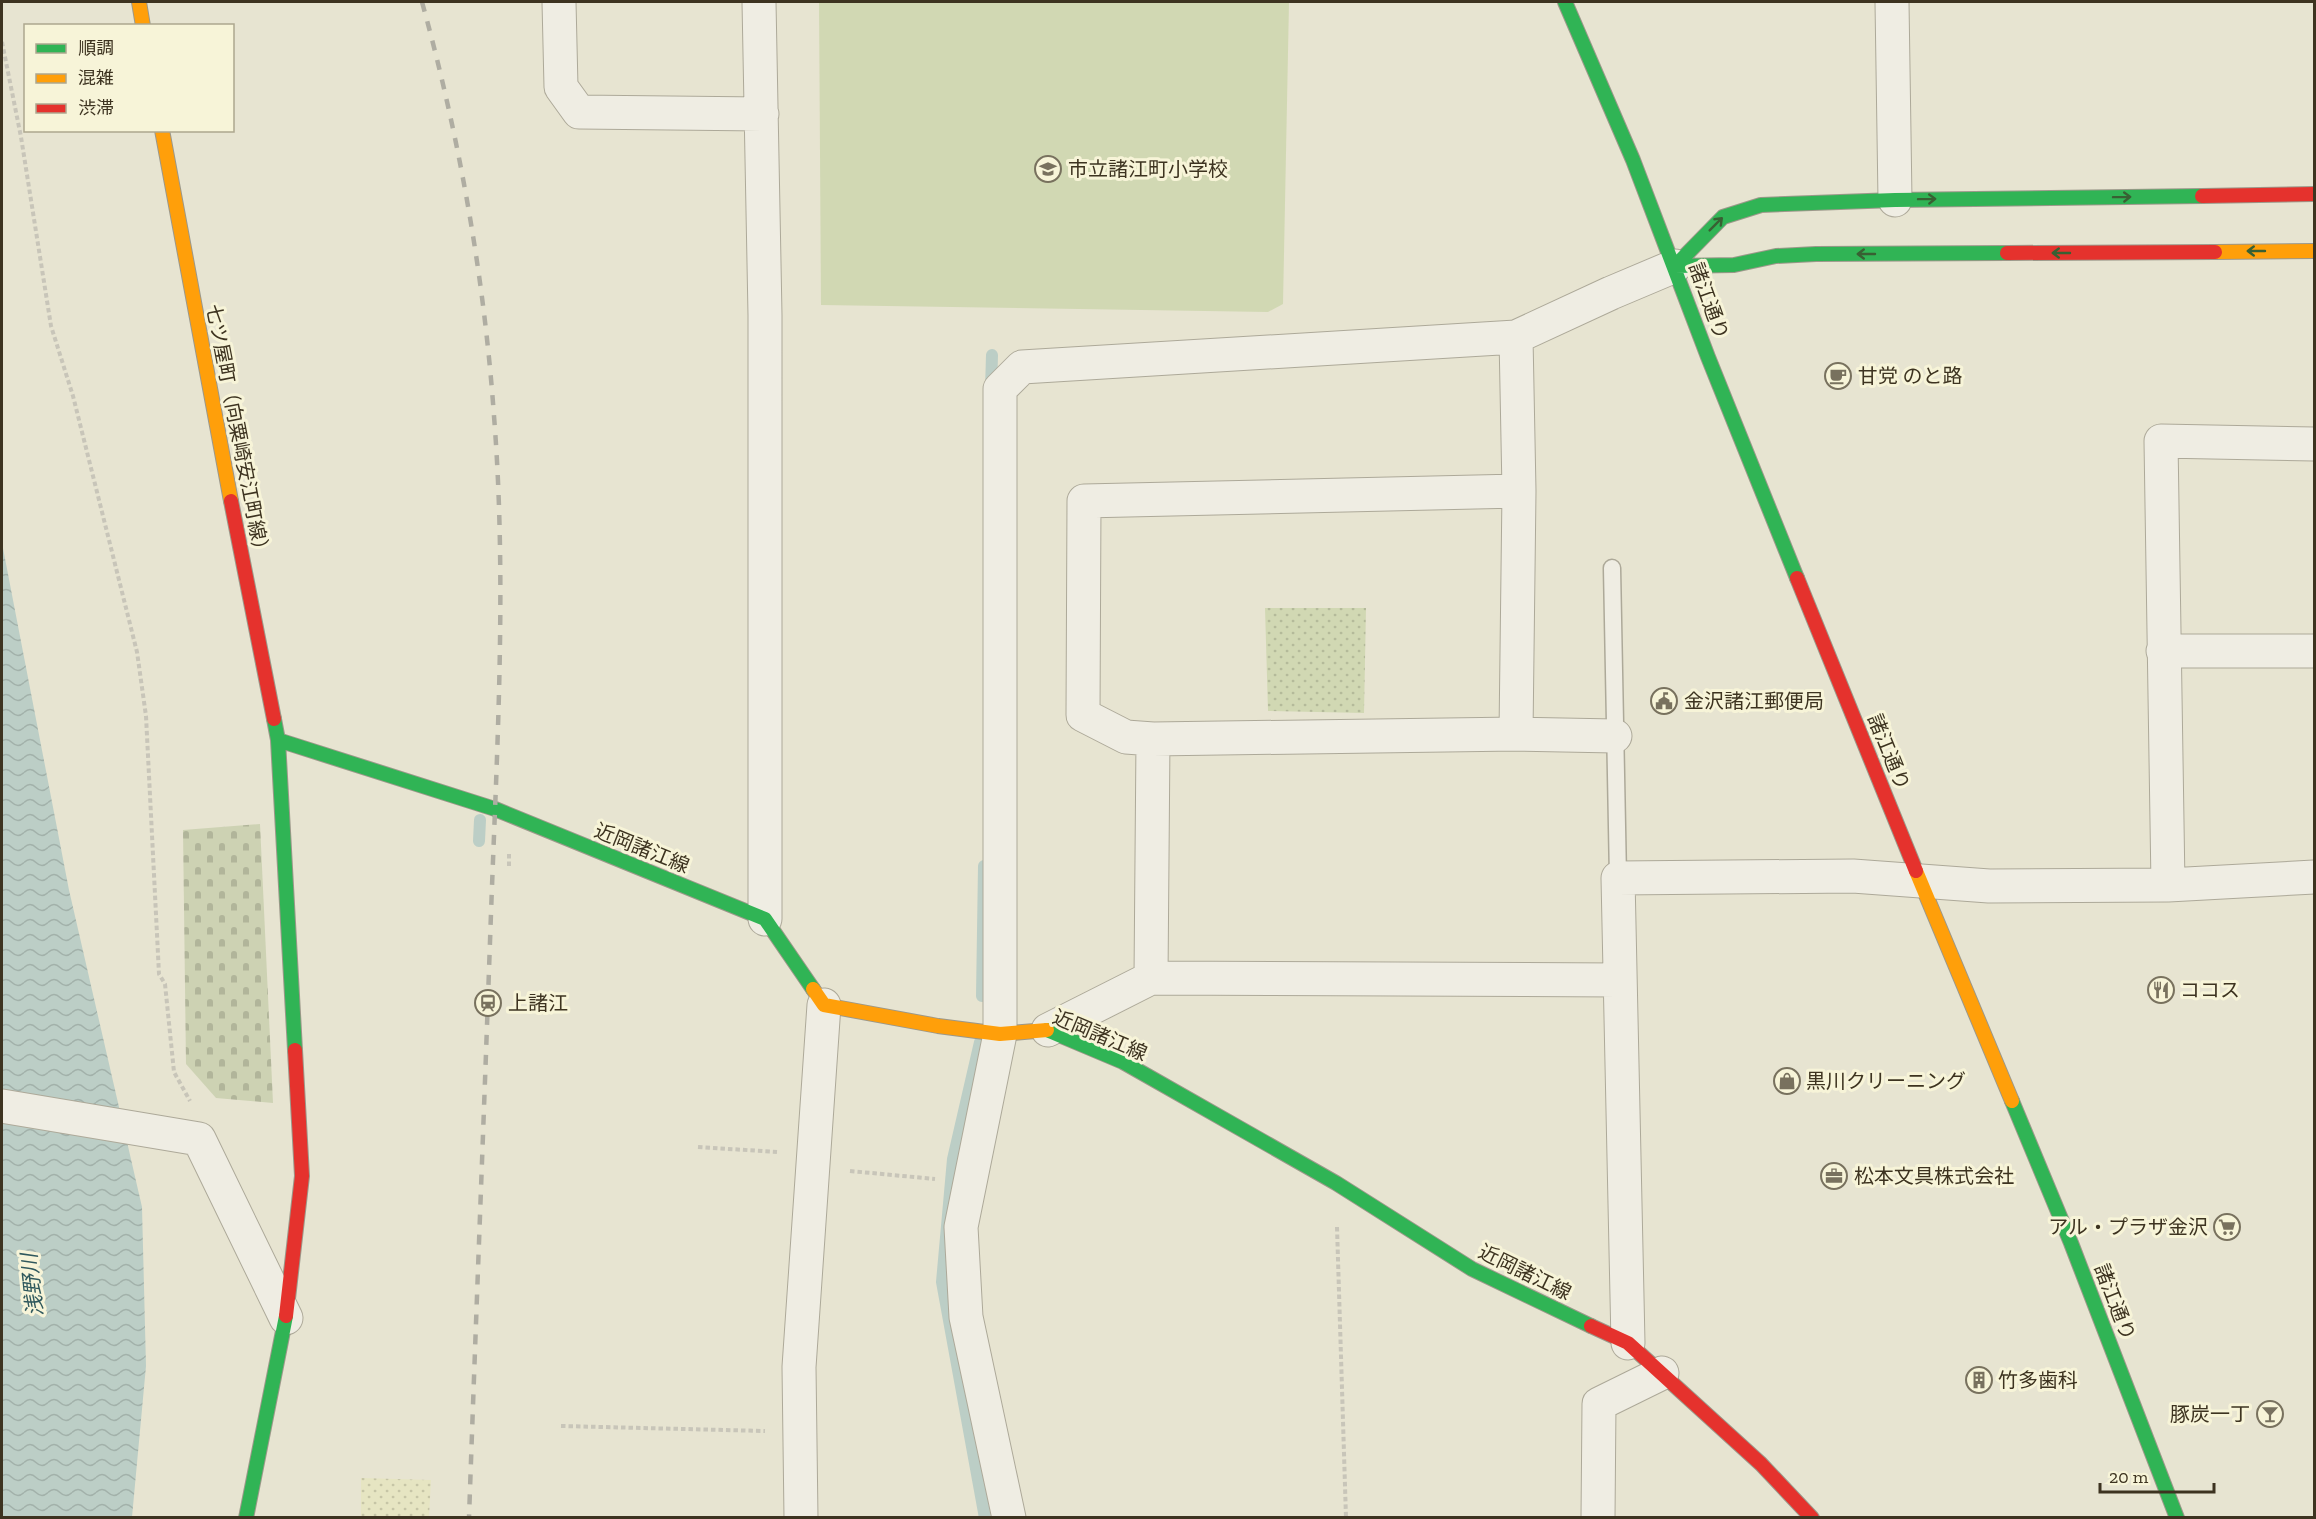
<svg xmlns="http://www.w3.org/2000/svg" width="2316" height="1519" viewBox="0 0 2316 1519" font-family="'Zilla Slab','Noto Sans JP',serif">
<defs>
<pattern id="farmland-dots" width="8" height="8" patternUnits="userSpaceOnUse" patternTransform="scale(1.5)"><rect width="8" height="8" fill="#e6e5c2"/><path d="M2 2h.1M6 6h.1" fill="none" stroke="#c6c5a6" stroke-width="1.8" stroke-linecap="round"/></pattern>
<pattern id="grass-dots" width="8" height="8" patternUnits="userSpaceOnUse" patternTransform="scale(1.5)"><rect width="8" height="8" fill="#d1d8b3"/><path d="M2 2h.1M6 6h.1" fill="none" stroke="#b4ba9a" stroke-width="1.8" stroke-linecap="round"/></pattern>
<pattern id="cemetery-stones" width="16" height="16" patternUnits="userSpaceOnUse" patternTransform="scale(1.5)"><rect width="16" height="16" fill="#cdd2b3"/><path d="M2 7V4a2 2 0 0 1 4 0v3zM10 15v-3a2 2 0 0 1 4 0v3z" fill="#b1b59a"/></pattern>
<pattern id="water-waves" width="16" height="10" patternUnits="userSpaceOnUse" patternTransform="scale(1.5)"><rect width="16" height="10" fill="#bccec6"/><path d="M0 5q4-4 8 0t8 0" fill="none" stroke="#a2b1aa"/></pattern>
</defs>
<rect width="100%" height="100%" fill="#e7e4d1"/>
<path fill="url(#farmland-dots)" d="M361 1478 431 1480 429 1517H361Z"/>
<path fill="url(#grass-dots)" d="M1265 608H1366L1364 713 1268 711Z"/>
<path fill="url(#cemetery-stones)" d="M260 824 273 1103 216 1098 186 1064 183 830Z"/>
<path fill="#d1d8b3" d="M819 2H1289L1283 304 1268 312 821 305Z"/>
<path fill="url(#water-waves)" d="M2 543 69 890 142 1207 146 1366 132 1517H2Z"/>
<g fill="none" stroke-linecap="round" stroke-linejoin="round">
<path stroke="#bccec6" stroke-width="12" d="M991 390 992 355
M479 841 480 820
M982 996 984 866
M980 1042 953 1159 942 1282 985 1518"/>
<defs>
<path id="lane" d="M1612 568 1618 878"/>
<path id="street" d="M559 2 561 87 579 112 762 114
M759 2 765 315V919
M1892 2 1895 200
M1519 491 1084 501 1083 715 1126 737 1153 739 1516 734 1615 736
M2163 651H2314
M1516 734 1519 491 1516 337
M2168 885 2161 441 2314 444
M1151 978 1153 739
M1048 1030 1151 978 1619 980
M2 1106 199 1139 286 1318
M1628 1343 1618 878 1853 876 1989 886 2168 885 2314 877
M801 1518 799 1367 824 1005
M1009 1518 966 1317 961 1227 1000 1034V389L1022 367 1516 337 1611 293 1675 266
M1598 1518 1599 1404 1662 1373"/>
<path id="fast" d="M1565 2 1633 160 1708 357 1797 578
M1675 266 1723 217 1761 205 1895 200 2202 196
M1675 266 1734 265 1776 256 1816 254 2007 253
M274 719 278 740 295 1050
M278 740 495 809 765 919 813 989
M1047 1030 1123 1062 1336 1183 1472 1269 1591 1326
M2012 1101 2071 1243 2177 1518
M246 1518 286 1316"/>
<path id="slow" d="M139 2 143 26
M162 130 231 501
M2215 252 2314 251
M1916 871 2012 1101
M813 989 824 1005 938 1026 1000 1034 1047 1030"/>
<path id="jam" d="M2202 196 2314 194
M2007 253 2215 252
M231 501 274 719
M1797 578 1916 871
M286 1316 302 1176 295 1050
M1591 1326 1628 1343 1761 1464 1812 1518"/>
</defs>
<use href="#lane" stroke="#ada999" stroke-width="19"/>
<use href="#street" stroke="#ada999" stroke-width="35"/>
<use href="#fast" stroke="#9c988a" stroke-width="16"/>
<use href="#slow" stroke="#9c988a" stroke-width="16"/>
<use href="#jam" stroke="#9c988a" stroke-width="16"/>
<path stroke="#c8c5b9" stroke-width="4" stroke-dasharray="4.5 3" stroke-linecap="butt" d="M2 42 21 137 51 326 73 396 137 652 146 716 159 974 165 984 174 1072 190 1101
M509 866V854
M698 1147 777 1152
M850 1171 935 1179
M1337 1227 1346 1518
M561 1426 765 1431"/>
<use href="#lane" stroke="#efede3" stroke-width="16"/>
<use href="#street" stroke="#efede3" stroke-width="33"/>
<use href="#fast" stroke="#30b455" stroke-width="14"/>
<use href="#slow" stroke="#ff9f0a" stroke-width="14"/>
<use href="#jam" stroke="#e5322d" stroke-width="14"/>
<path stroke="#afada2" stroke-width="4.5" stroke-dasharray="10 10" stroke-linecap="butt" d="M422 2C459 136 484 276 494 416 507 581 497 748 491 913 484 1115 476 1316 469 1518"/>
</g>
<defs><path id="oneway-shaft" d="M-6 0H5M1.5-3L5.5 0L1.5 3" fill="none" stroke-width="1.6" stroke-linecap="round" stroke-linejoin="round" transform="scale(1.5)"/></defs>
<g stroke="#386033">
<use href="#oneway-shaft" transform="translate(2122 197) rotate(-1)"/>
<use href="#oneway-shaft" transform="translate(1927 199) rotate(-1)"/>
<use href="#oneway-shaft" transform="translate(1716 224) rotate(-45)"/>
<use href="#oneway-shaft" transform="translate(2256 251) rotate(180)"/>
<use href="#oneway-shaft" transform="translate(2061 253) rotate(180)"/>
<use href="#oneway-shaft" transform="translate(1866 254) rotate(180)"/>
</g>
<defs>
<symbol id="school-ring" viewBox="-11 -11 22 22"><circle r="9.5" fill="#f7f4d8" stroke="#78715e" stroke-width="1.5"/><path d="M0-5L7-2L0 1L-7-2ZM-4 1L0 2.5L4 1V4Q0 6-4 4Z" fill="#78715e"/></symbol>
<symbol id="cafe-ring" viewBox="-11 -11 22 22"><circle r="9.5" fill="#f7f4d8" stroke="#78715e" stroke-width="1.5"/><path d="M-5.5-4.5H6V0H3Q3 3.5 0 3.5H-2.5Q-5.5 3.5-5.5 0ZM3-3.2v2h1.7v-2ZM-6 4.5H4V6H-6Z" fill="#78715e"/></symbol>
<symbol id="civic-ring" viewBox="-11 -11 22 22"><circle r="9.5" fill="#f7f4d8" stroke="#78715e" stroke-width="1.5"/><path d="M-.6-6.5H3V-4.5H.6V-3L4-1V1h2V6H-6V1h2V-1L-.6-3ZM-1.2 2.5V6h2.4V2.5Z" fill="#78715e"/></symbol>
<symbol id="restaurant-ring" viewBox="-11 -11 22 22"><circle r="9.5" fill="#f7f4d8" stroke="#78715e" stroke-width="1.5"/><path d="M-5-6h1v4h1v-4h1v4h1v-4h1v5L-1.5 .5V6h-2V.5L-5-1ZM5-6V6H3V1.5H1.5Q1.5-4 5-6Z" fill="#78715e"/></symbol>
<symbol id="station-ring" viewBox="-11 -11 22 22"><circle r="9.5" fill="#f7f4d8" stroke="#78715e" stroke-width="1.5"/><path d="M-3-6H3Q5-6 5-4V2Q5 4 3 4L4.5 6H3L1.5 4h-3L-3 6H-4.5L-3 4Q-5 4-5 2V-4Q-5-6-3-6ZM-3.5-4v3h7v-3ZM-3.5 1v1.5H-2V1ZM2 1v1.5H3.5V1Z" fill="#78715e"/></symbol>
<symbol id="shop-ring" viewBox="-11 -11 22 22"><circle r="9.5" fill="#f7f4d8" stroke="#78715e" stroke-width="1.5"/><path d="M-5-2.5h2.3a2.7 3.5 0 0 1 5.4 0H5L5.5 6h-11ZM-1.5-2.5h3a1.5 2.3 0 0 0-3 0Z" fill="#78715e"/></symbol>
<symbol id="office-ring" viewBox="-11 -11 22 22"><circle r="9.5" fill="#f7f4d8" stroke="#78715e" stroke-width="1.5"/><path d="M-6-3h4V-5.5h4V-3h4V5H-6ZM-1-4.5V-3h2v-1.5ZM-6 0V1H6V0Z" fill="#78715e"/></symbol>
<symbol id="supermarket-ring" viewBox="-11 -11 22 22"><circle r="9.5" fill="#f7f4d8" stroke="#78715e" stroke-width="1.5"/><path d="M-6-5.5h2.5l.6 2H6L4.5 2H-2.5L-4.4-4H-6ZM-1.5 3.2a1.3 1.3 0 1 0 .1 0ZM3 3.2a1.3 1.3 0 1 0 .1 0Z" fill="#78715e"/></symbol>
<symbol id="building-ring" viewBox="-11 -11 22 22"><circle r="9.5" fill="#f7f4d8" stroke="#78715e" stroke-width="1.5"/><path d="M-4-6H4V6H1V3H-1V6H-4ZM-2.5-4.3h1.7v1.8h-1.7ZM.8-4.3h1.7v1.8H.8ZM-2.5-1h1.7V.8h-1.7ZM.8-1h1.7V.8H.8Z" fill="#78715e"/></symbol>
<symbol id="bar-ring" viewBox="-11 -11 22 22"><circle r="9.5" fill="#f7f4d8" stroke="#78715e" stroke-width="1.5"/><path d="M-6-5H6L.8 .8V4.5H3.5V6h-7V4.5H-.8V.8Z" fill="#78715e"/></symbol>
</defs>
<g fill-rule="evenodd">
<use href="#school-ring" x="1033" y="154" width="30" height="30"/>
<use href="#cafe-ring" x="1823" y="361" width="30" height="30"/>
<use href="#civic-ring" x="1649" y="686" width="30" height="30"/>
<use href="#restaurant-ring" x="2146" y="975" width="30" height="30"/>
<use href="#station-ring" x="473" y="988" width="30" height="30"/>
<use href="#shop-ring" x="1772" y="1066" width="30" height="30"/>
<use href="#office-ring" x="1819" y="1161" width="30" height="30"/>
<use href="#supermarket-ring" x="2212" y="1212" width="30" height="30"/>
<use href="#building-ring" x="1964" y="1365" width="30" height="30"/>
<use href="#bar-ring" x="2255" y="1399" width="30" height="30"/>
</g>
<g text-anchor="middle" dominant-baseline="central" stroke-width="6" stroke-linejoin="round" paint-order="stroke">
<g font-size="20" fill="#3d3320" stroke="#f7f4d8" text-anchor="start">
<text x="1068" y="169">市立諸江町小学校</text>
<text x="1858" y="376">甘党 のと路</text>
<text x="1684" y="701">金沢諸江郵便局</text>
<text x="2180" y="990">ココス</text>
<text x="508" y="1003">上諸江</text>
<text x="1806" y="1081">黒川クリーニング</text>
<text x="1854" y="1176">松本文具株式会社</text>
<text x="2208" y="1227" text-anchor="end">アル・プラザ金沢</text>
<text x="1998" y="1380">竹多歯科</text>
<text x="2250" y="1414" text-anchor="end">豚炭一丁</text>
</g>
<g font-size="20" fill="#3d3320" stroke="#f7f4d8">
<text transform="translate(1709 301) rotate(70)">諸江通り</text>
<text transform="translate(238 432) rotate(79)">七ツ屋町（向粟崎安江町線）</text>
<text transform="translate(1889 752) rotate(68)">諸江通り</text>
<text transform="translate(642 848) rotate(22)">近岡諸江線</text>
<text transform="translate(1100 1035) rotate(23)">近岡諸江線</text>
<text transform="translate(1525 1272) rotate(26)">近岡諸江線</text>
<text transform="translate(2115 1302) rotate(69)">諸江通り</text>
</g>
<g font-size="21" font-style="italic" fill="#2f585d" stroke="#f7f4d8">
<text transform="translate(32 1285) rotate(-96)">浅野川</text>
</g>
</g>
<rect width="2316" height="1519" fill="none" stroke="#3d3320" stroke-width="6"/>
<rect x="24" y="24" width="210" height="108" fill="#f7f4d8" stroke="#ada78e" stroke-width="1.5"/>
<rect x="36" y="44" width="30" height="9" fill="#30b455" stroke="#ada78e" stroke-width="1.5"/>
<text x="78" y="54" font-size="18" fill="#3d3320">順調</text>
<rect x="36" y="74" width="30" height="9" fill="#ff9f0a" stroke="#ada78e" stroke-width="1.5"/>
<text x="78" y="84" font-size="18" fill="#3d3320">混雑</text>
<rect x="36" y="104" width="30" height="9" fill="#e5322d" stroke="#ada78e" stroke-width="1.5"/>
<text x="78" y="114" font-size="18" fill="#3d3320">渋滞</text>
<path d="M2100 1483v9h114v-9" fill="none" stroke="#3d3320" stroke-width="3"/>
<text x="2109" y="1483" font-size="18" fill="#3d3320" stroke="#f7f4d8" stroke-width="4.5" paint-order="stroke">20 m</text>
</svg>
